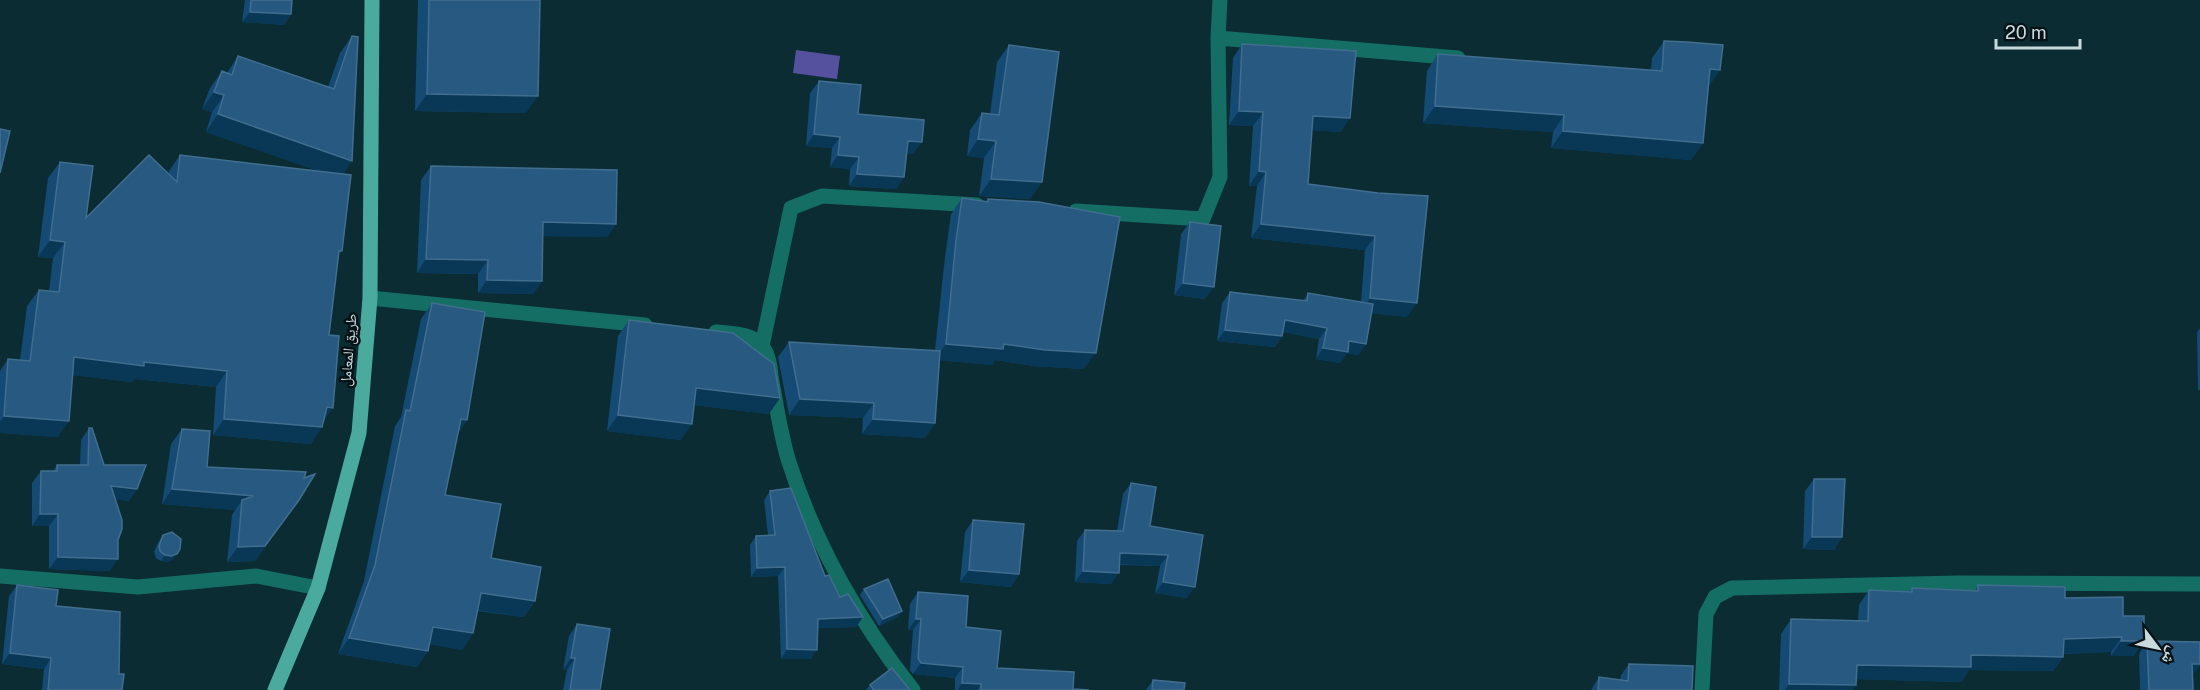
<svg xmlns="http://www.w3.org/2000/svg" width="2200" height="690" viewBox="0 0 2200 690" font-family="'Public Sans','Noto Naskh Arabic',sans-serif">
<rect width="100%" height="100%" fill="#0b2c33"/>
<path fill="#55519e" d="M796 50 840 56 837 79 793 73Z"/>
<g fill="none" stroke-linecap="round" stroke-linejoin="round">
<path stroke="#146e64" stroke-width="15" d="M1218 38 1220 0
M1076 211 1203 219 1220 177 1218 38 1458 58
M370 298 645 325
M716 332C733 334 752 333 763 347 770 357 770 370 772 382 777 409 781 437 789 462 815 544 860 623 913 690
M762 346 791 208 822 196 977 205
M0 576 138 587 256 576 318 588
M1702 690 1706 614 1715 597 1732 588 1958 583 2200 584"/>
<path stroke="#4baa9e" stroke-width="15" d="M275 690 318 588 359 433 370 298 372 0"/>
</g>
<path fill="#154a75" d="M245 0H292L291 14 284 25 242 22Z
M418 0H540L526 113 415 111Z
M352 36 338 257 329 335 324 420 311 444 213 435 216 387 135 379 132 382 73 375 58 437 0 433V371L8 359 20 360 27 306 39 290 49 291 53 258 38 257 48 178 60 162 86 218 169 174V171L180 155 319 171 206 132 212 112 202 109 210 88 222 71 227 73 238 56 328 87 340 53Z
M1664 41 1709 87 1703 143 1691 160 1551 148 1553 132 1423 123 1427 71 1438 54 1651 70 1652 58Z
M1242 44 1341 132 1312 130 1308 184 1378 193 1407 317 1371 313 1366 344 1358 355 1347 353 1340 363 1316 359 1319 339 1283 332 1282 336 1275 347 1217 341 1222 303 1230 292 1303 301 1308 293 1361 302 1365 250 1251 238 1257 186H1249L1253 126 1229 125 1233 58Z
M1009 45 1042 182 1030 199 979 196 984 158 967 156 970 130 982 113 990 114 997 62Z
M819 81 858 114 913 154 907 153 904 177 896 189 849 186 850 169 830 167 832 148 806 146 810 93Z
M431 166 616 224 607 237 543 236 542 281 533 294 478 293V274L417 273 421 180Z
M962 198 986 201 988 199 1084 369 1034 366 995 360 992 365 940 360 935 423 925 438 862 434 863 418 789 415 778 357 789 342 935 350 945 257 951 214Z
M1190 222 1205 299 1174 295 1181 234Z
M432 303 467 420 458 433 445 495 491 558 535 601 524 617 477 611 473 633 462 650 430 644 428 651 417 667 338 654 364 581 395 426 401 417 421 319Z
M629 320 769 414 694 405 681 440 607 431 618 336Z
M2200 328V390H2198L2197 332Z
M89 428 104 465 137 489 129 501 116 499 118 540 110 571 49 569V526H32V483L41 471H53L57 465H80L81 440Z
M182 429 207 467 299 500 255 561 227 562 232 515 235 510 162 504 171 444Z
M1814 479 1842 537 1834 550 1803 549 1805 491Z
M1131 483 1150 526 1203 535 1187 598 1155 593 1160 566 1120 565 1111 584 1075 582 1077 541 1085 530 1117 531 1123 494Z
M770 491 825 576 840 597 863 617 856 627 818 628 811 659H781L778 576 751 577 750 545 756 536 768 535 764 500Z
M973 520 1019 574 1011 587 960 582 965 532Z
M163 535 180 549 172 560 167 562 161 561 156 558 154 552 159 541Z
M17 585 56 606 119 674 122 690H42L44 669 2 664 9 596Z
M1978 585 2065 598 2123 616 2134 656H2111V652L2063 654V657L2053 671 1969 670 1961 682 1856 679 1853 690H1779L1781 634 1791 619 1858 621 1859 605 1869 590 1910 591 1912 588 1975 591Z
M864 589 898 617 879 626 860 595Z
M918 592 966 627 997 668 1073 689 1089 690H955V678L913 674 910 670 913 630H908L910 604Z
M577 624 600 690H563L567 670H563L569 636Z
M2147 641 2200 665 2192 675 2193 690H2140L2139 654Z
M1629 664 1692 690H1591L1599 677 1620 680 1621 675Z
M1153 680 1184 690H1146Z
M870 685 910 690H866Z"/>
<path fill="#093756" d="M250 12 291 14 284 25 242 22Z
M1710 69 1720 70 1709 87 1698 86Z
M214 92 224 95 212 112 202 109Z
M427 94 538 96 526 113 415 111Z
M1435 106 1564 115 1553 132 1423 123Z
M1239 111 1263 112 1253 126 1229 125Z
M218 114 352 161 340 179 206 132Z
M1313 116 1350 118 1341 132 1304 130Z
M1563 131 1703 143 1691 160 1551 148Z
M814 134 840 137 832 148 806 146Z
M978 139 996 141 984 158 967 156Z
M908 141 922 142 913 154 899 153Z
M838 155 859 157 850 169 830 167Z
M1259 171 1266 172 1257 186H1249Z
M857 174 904 177 896 189 849 186Z
M991 179 1042 182 1030 199 979 196Z
M543 222 616 224 607 237 534 236Z
M1261 224 1375 236 1365 250 1251 238Z
M50 240 65 242 53 258 38 257Z
M426 259 488 260 478 274 417 273Z
M487 280 542 281 533 294 478 293Z
M1183 283 1214 287 1205 299 1174 295Z
M1370 298 1417 303 1407 317 1360 312Z
M1285 320 1327 328 1319 339 1277 331Z
M1225 330 1282 336 1275 347 1217 341Z
M1349 341 1366 344 1358 355 1347 353 1340 363 1316 359 1323 348Z
M946 344H1004L1096 353 1084 369 1034 366 995 360 992 365 934 360Z
M74 357 144 362 227 371 216 387 135 379 132 382 62 374Z
M696 388 780 398 769 414 685 404Z
M800 399 874 403 863 418 789 415Z
M327 407 333 408 321 424Z
M618 415 692 424 681 440 607 431Z
M4 416 69 421 58 437 0 433V422Z
M224 419 322 427 311 444 213 435Z
M461 419 467 420 455 436Z
M873 419 935 423 925 438 862 434Z
M111 486 137 489 129 501 103 498Z
M172 489 254 496 242 500 235 510 162 504Z
M299 500 255 561 227 562 238 547Z
M40 514H58L49 526H32Z
M1812 537H1842L1834 550 1803 549Z
M1120 553 1168 555 1160 566 1112 564Z
M177 554 172 560 167 562 161 561 165 555Z
M58 557 118 559 110 571 49 569Z
M785 567 778 576 751 577 757 568Z
M969 570 1019 574 1011 587 960 582Z
M1083 571 1119 573 1111 584 1075 582Z
M1163 582 1195 587 1187 598 1155 593Z
M481 593 535 601 524 617 469 609Z
M902 611 898 617 879 626 883 619Z
M863 617 856 627 812 628 818 619Z
M916 619H921L913 630H908Z
M433 627 473 633 462 650 421 643Z
M2122 637 2111 652 2053 654 2064 639Z
M349 638 428 651 417 667 338 654Z
M2121 641H2144L2134 656H2111Z
M787 649 817 650 811 659H781Z
M10 653 51 658 44 669 2 664Z
M1971 655 2063 657 2053 671 1969 670 1961 682 1846 679 1857 665Z
M571 658H575L567 670H563Z
M921 663 963 667 955 678 913 674Z
M2192 664H2200L2192 676Z
M962 683 981 684 977 690H958Z
M1789 684 1856 685 1853 690H1785Z"/>
<path fill="#285980" stroke="#416e8f" stroke-width="1.5" d="M251 0H292L291 14 250 12Z
M429 0H540L538 96 427 94Z
M352 36 358 37 352 161 218 114 224 95 214 92 222 71 232 75 238 56 334 89Z
M1664 41 1687 42 1723 45 1720 70 1710 69 1703 143 1563 131 1564 115 1435 106 1438 54 1662 71Z
M1242 44 1356 51 1350 118 1313 116 1308 184 1378 193 1428 196 1417 303 1370 298 1375 236 1261 224 1266 172 1259 171 1263 112 1239 111Z
M1009 45 1059 52 1042 182 991 179 996 141 978 139 982 113 999 115Z
M819 81 861 85 858 114 924 120 922 142 908 141 904 177 857 174 859 157 838 155 840 137 814 134Z
M0 129 10 131 0 173Z
M149 155 177 182 180 155 351 175 342 251H339L329 335 339 336 333 408 327 407 322 427 224 419 227 371 144 362V366L74 357 69 421 4 416 8 359 30 361 39 290 59 292 65 242 50 240 60 162 93 166 86 218Z
M431 166 617 170 616 224 543 222 542 281 487 280 488 260 426 259Z
M962 198 988 202V199L1039 202 1120 217 1096 353 1045 350 1004 344 1003 349 946 344 956 240Z
M1190 222 1221 226 1214 287 1183 283Z
M1230 292 1307 301 1308 293 1373 304 1366 344 1349 341 1348 352 1323 348 1327 328 1285 320 1282 336 1225 330Z
M432 303 485 312 467 420 461 419 445 495 501 504 491 558 541 567 535 601 481 593 473 633 433 627 428 651 349 638 375 565 406 410 410 411Z
M629 320 733 333 774 364 780 398 696 388 692 424 618 415Z
M789 342 940 351 935 423 873 419 874 403 800 399Z
M89 428H92L104 465H146L137 489 111 486 122 520V529L118 540V559L58 557V514H40L41 471H57V465H88Z
M182 429 210 431 207 467 306 472 304 478 315 474 299 500 265 546 238 547 242 500 254 496 172 489Z
M1814 479H1845L1842 537H1812Z
M1131 483 1156 487 1150 526 1203 535 1195 587 1163 582 1168 555 1120 553 1119 573 1083 571 1085 530 1123 531Z
M791 488 825 576 829 575 840 597 848 594 863 617 818 619 817 650 787 649 785 567 757 568 756 536 775 535 770 491Z
M973 520 1024 524 1019 574 969 570Z
M172 532 181 539 180 549 177 554 171 556 165 555 160 551 159 546 163 535Z
M888 579 902 611 883 619 864 589Z
M17 585 58 590 56 606 120 612 119 674H124L122 690H48L51 658 10 653Z
M1978 585 2065 587V598L2123 597V616H2144V641H2121L2122 637 2064 639 2063 657 1971 655V667L1857 665 1856 685 1789 684 1791 619 1868 621 1869 590 1912 592V588L1978 591Z
M918 592 968 596 966 627 1001 631 997 668 1074 672 1073 689 1089 690H981V684L962 683 963 667 921 663 918 658 921 619H916Z
M577 624 610 629 600 690H570L575 658H571Z
M2147 641 2200 642V664H2192L2193 690H2149Z
M1629 664 1693 666 1692 690H1598L1599 677 1628 681Z
M892 668 910 690H874L870 685Z
M1153 680 1185 683 1184 690H1152Z"/>
<g text-anchor="middle" dominant-baseline="central" stroke-width="5" stroke-linejoin="round" paint-order="stroke">
<g font-size="15" fill="#c9dadf" stroke="#061215">
<text transform="translate(348 350) rotate(-85)">طريق المعامل</text>
</g>
</g>
<g transform="translate(2158 648) rotate(122)" stroke="#061215" stroke-width="4.5" paint-order="stroke">
<path d="M0-4.5L10 22L0 15L-10 22Z" fill="#c9dadf"/>
<text y="-9" font-size="16" font-weight="bold" text-anchor="middle" fill="#c9dadf">ش</text>
</g>
<path d="M1996 39v9h84v-9" fill="none" stroke="#c9dadf" stroke-width="3"/>
<text x="2005" y="39" font-size="18" fill="#c9dadf" stroke="#061215" stroke-width="4.5" paint-order="stroke">20 m</text>
</svg>
